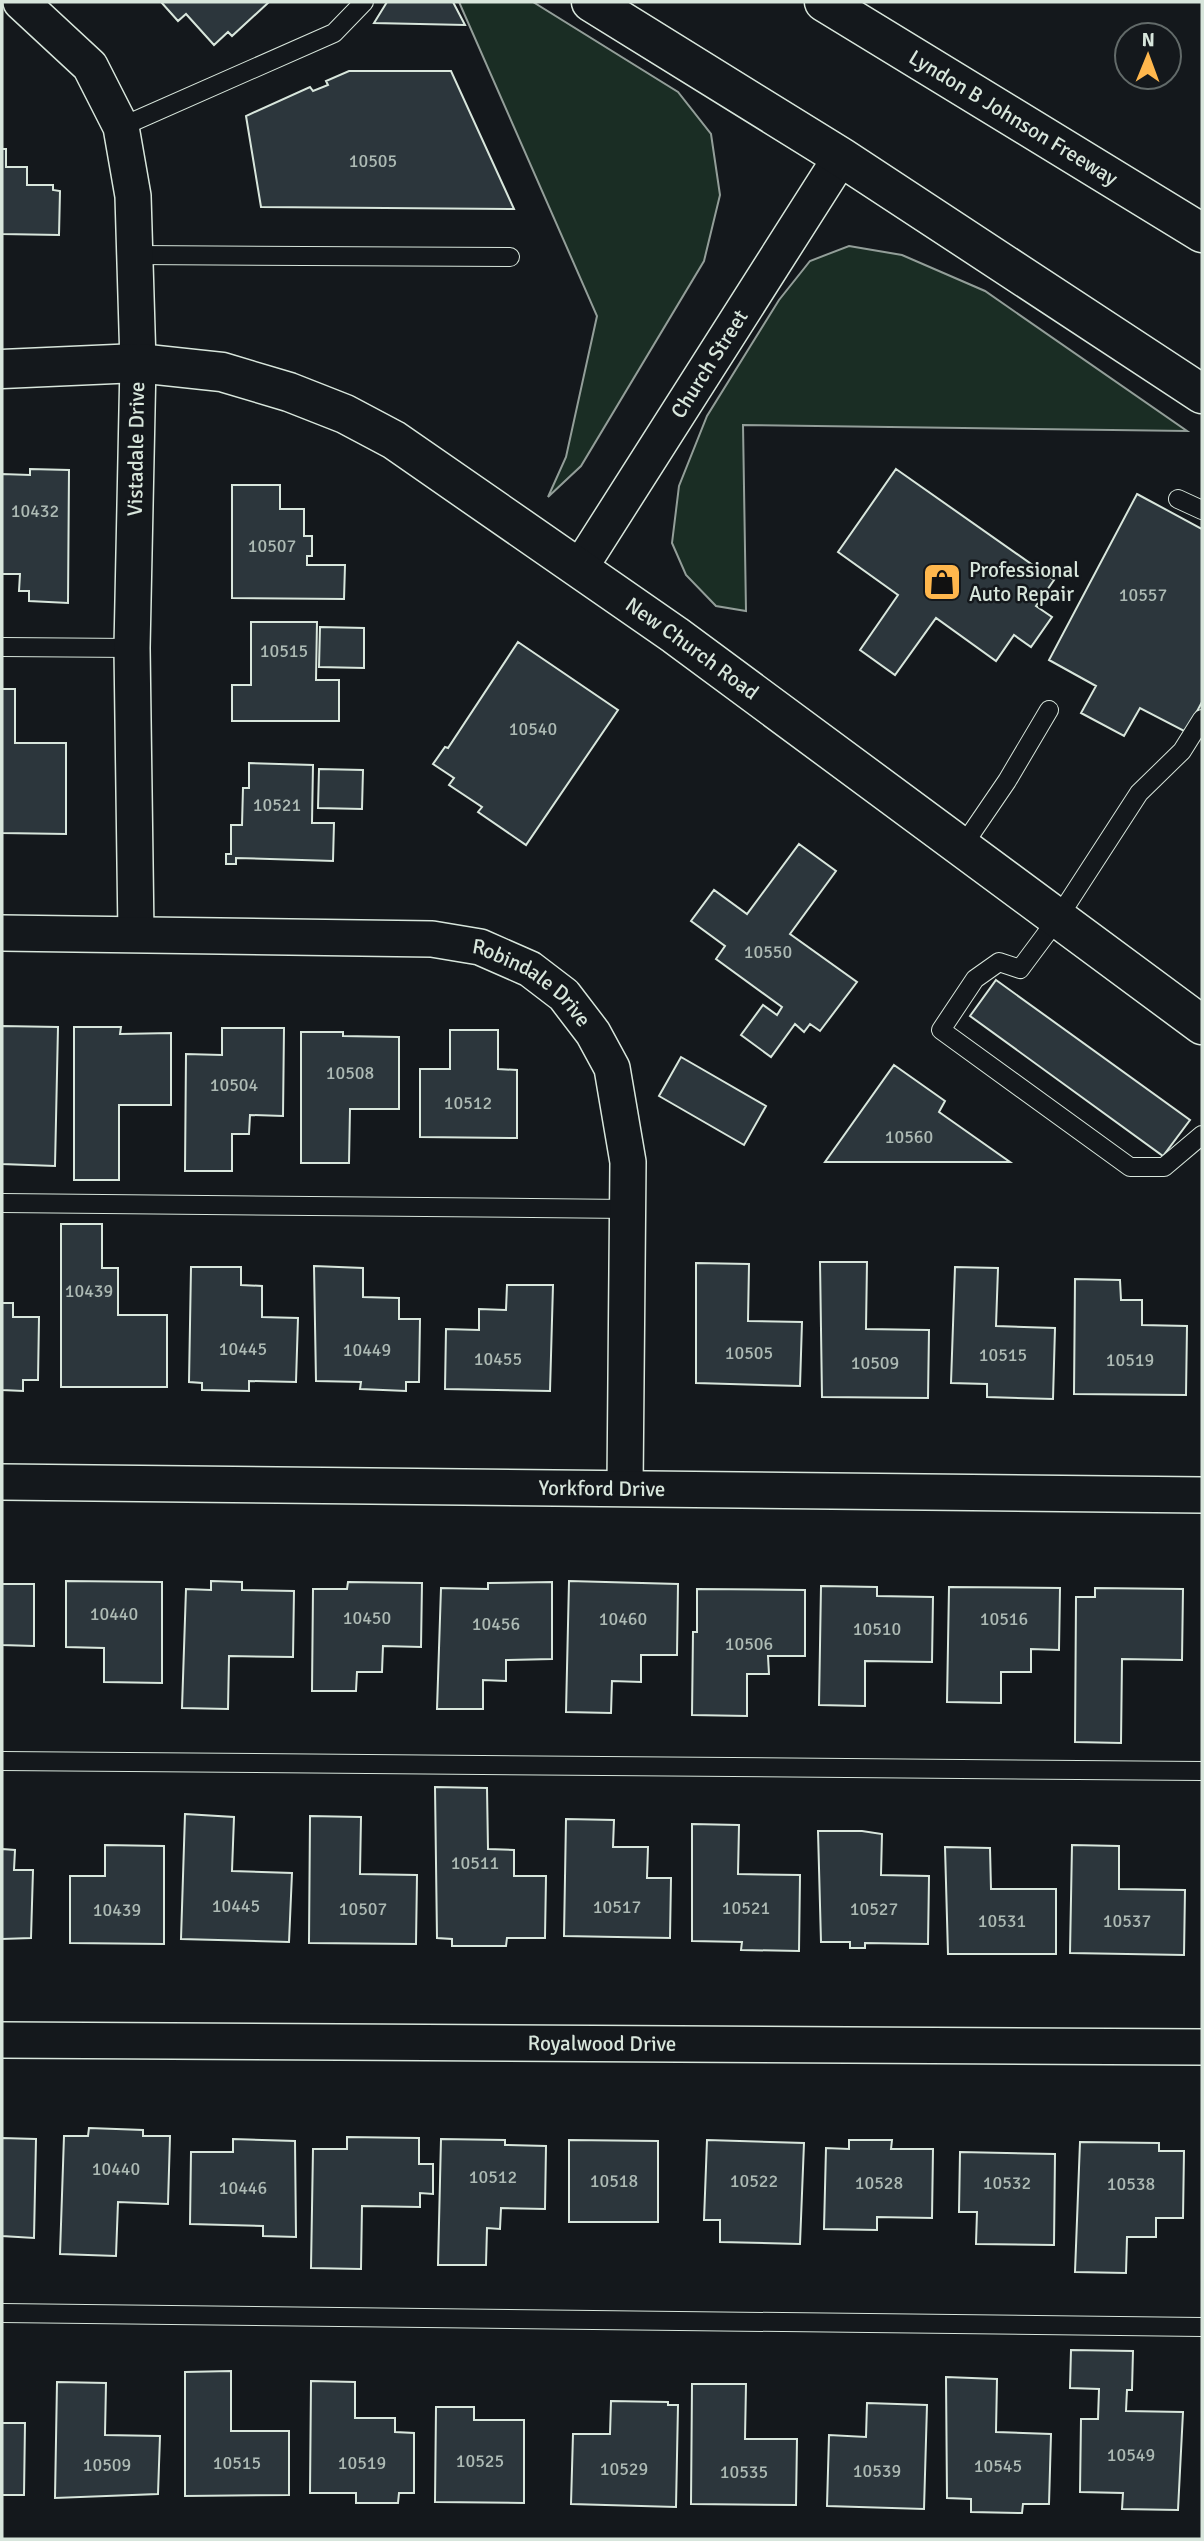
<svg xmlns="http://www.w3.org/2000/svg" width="1204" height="2541" viewBox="0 0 1204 2541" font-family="Signika,sans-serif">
<rect width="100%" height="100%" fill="#14181c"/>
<path fill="#1a2d24" stroke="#939e99" stroke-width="2" d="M459 2H533L678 92 711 134 720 195 704 261 581 466 548 497 566 457 597 316Z
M849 246 902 255 985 291 1187 431 743 425 746 611 716 606 686 575 672 543 679 486 707 416 779 300 810 261Z"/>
<path fill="#2c363c" stroke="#d8e6dc" stroke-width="2" d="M161 2H269L232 36 228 32 214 45 186 14 178 21Z
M387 2H453L465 25 374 23Z
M349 71H451L514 209 261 207 246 116 310 87 313 91 328 85 326 81Z
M2 149H6V167H27V185H53V190L60 191 59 235 2 234Z
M30 469 69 470 68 603 29 601V591H19L20 574H2V474L30 475Z
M896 469 1054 580 1036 606 1052 617 1031 647 1014 635 996 661 936 618 895 675 860 650 898 595 838 552Z
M232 485H280V509H304V536H312V556H307V565H345L344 599 232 598Z
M1137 494 1202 529V702L1186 732 1140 708 1124 736 1081 713 1096 686 1049 660Z
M251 622H317L316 680H339V721H232V685H251Z
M320 627 364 628V668L319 667Z
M518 642 618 710 526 845 478 812 482 807 449 785 454 778 433 764 445 747 448 748Z
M2 689H15V743H66V834L2 833Z
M249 763 313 765 312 823H334L333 861 236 858V864H226V854H231V825H242L243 788H249Z
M319 769 363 770 362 809 318 808Z
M799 844 836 871 790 934 857 982 820 1031 810 1024 804 1032 795 1024 771 1057 741 1035 763 1005 777 1015 782 1007 716 959 725 946 691 921 714 890 747 914Z
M996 980 1190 1120 1163 1156 970 1016Z
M2 1026 58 1027 55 1166 2 1164Z
M74 1027H121L120 1034 171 1033V1105H119V1180H74Z
M222 1028H284L283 1116 250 1115 249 1134H232V1171H185L186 1054 222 1055Z
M450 1030H498V1069L517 1070V1138L420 1137V1069H450Z
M301 1032H343V1036L399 1037V1109H350L349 1163H301Z
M681 1057 766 1106 744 1145 659 1096Z
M894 1065 945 1101 939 1112 1010 1162H825Z
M61 1224H102V1268H118V1315H167V1387H61Z
M820 1262H867L866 1329 929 1330 928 1398 822 1397Z
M696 1263 749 1264 748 1321 802 1322 800 1386 696 1383Z
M314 1266 363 1268V1297L399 1298V1319H420L419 1382H406V1391L360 1389 361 1382 316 1381Z
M191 1267H241V1285L262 1286V1317L298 1318 296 1382 249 1381V1391L202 1390V1383L189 1382Z
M955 1267 998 1268 996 1326 1055 1328 1053 1399 987 1397V1384L951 1383Z
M1075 1279 1120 1280 1121 1300H1142V1325L1187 1326 1186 1395 1074 1394Z
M507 1285H553L550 1391 445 1389 446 1329 479 1330V1309L506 1310Z
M2 1303H13V1317H39L38 1380H23V1391L2 1390Z
M66 1581 162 1582V1683L104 1682V1648L66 1647Z
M211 1581 242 1582V1590L294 1591 293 1657 229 1656 228 1709 182 1708 186 1589 211 1590Z
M569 1581 678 1584 677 1655H641V1682L612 1681 611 1713 566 1712Z
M348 1582 422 1583 421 1647 383 1646 382 1672H357L356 1691H312L313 1589H347Z
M552 1582V1659L506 1660V1681L483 1680V1709H437L441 1588 488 1589V1583Z
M2 1584H34V1646L2 1645Z
M821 1586 877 1587V1596L933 1597 932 1662 865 1661V1706L819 1705Z
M949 1587 1060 1588 1059 1650 1031 1649V1672H1001V1703L947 1702Z
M1095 1588 1183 1589 1182 1660 1122 1659 1121 1743 1075 1742 1076 1597H1095Z
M697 1589 805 1590V1656H768L769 1674H747V1716L692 1715 693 1632H697Z
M435 1787 487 1788 488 1849 514 1850V1876H546L545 1938H507L506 1946H452V1939L437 1938Z
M185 1814 234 1817 232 1871 292 1873 289 1942 181 1939Z
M310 1816 361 1817 360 1874 417 1875 416 1944 309 1943Z
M566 1819 614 1820 613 1847H648L647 1878H671L670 1938 564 1936Z
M692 1824 739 1825 738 1874 800 1875 799 1951 741 1950 742 1942 692 1941Z
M818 1831H862L882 1834 881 1875 929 1876 928 1944 865 1943V1948H850V1942H821Z
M105 1845 164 1846V1944L70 1943V1876H105Z
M1072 1845 1119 1846V1889L1185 1890 1184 1955 1070 1953Z
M945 1847 990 1848 991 1889H1056V1954H948Z
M2 1849 15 1850 14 1870H33L31 1938 2 1939Z
M89 2128 143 2130V2136H170L168 2204 118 2202 116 2256 60 2254 64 2136H88Z
M347 2137 419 2138V2164H433V2194L420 2193V2207L362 2206 361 2269 311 2268 313 2149H347Z
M2 2138 36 2139 34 2238 2 2236Z
M233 2139 295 2141 296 2237 263 2236V2226L190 2224 191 2152H233Z
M441 2139 505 2140V2145L546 2146 545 2209 501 2208 500 2229 487 2228 486 2265H438Z
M569 2140 658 2141V2222H569Z
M707 2140 804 2143 800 2244 720 2242V2220H704Z
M849 2140H892L891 2149H933L932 2218 877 2217V2230L824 2229 826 2148 849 2149Z
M1080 2142 1159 2143V2151H1184L1183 2218H1156V2237H1127L1126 2273 1075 2272Z
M960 2152 1055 2154 1054 2245 976 2244 977 2212H959Z
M1071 2350 1133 2351 1132 2390H1127L1126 2411 1183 2412 1178 2510 1122 2509 1123 2493 1080 2492 1081 2419H1098L1099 2389 1070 2388Z
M231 2371V2431H289V2495L185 2496V2372Z
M946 2377 997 2379 996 2432 1051 2434 1049 2504H1023L1022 2513 971 2512V2499L947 2498Z
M311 2381 355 2382V2418H395V2432L414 2433V2493H399L398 2503H356V2493H310Z
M57 2382 106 2383 105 2435 160 2436 158 2494 55 2498Z
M692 2384H746L745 2439H797L796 2505 691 2504Z
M611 2401 668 2402V2405H678L676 2507 571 2504 573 2434H610Z
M867 2403 927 2405 924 2509 827 2506 829 2435 866 2437Z
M436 2407H474V2420H524V2503L435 2502Z
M2 2423H25L24 2495H2Z"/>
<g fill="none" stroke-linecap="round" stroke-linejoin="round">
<defs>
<path id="service" d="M121 127 334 33 364 2
M135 255 510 257
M1178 499 1202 510
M2 647 132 648
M1202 719 1182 751 1139 793 1058 918 1020 969 999 962 975 979 941 1030 1130 1167H1164L1202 1135
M962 847 1007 781 1049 710
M2 1203 628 1209
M2 1761 1202 1771
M2 2313 1202 2327"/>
<g id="minor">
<path d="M21 2 90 66 121 127 133 196 138 363 132 648 136 934"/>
<path id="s1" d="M579 569 841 157"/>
<path id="s2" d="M2 933 432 939 480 947 530 969 564 995 593 1033 612 1068 628 1162 625 1487"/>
<path id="s3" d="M2 1482 1202 1495"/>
<path id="s4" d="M2 2040 1202 2047"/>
</g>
<g id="tertiary">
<path id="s5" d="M2 369 138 363 222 372 289 392 345 414 394 440 675 635 1202 1025"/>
</g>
<path id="secondary" d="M591 2 841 157 1202 394"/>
<g id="motorway">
<path id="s6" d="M824 2 1202 233"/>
</g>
</defs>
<use href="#service" stroke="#d8e6dc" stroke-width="20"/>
<use href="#minor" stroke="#d8e6dc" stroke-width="38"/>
<use href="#tertiary" stroke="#d8e6dc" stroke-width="41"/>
<use href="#secondary" stroke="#d8e6dc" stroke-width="41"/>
<use href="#motorway" stroke="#d8e6dc" stroke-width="41"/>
<use href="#service" stroke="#14181c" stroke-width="18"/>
<use href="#minor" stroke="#14181c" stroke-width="35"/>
<use href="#tertiary" stroke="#14181c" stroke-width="38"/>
<use href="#secondary" stroke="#14181c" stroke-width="38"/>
<use href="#motorway" stroke="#14181c" stroke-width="38"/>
</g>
<defs>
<symbol id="shop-square" viewBox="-11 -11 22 22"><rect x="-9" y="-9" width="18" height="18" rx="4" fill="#ffb74d" stroke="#14181c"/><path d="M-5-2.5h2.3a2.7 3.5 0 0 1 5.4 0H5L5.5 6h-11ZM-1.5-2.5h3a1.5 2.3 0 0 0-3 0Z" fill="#111"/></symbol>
</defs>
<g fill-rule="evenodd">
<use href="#shop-square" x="920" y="560" width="44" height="44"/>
</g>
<g text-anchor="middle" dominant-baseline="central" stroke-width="5" stroke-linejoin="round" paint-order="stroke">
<g font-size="18" fill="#adbab4">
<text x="373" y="161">10505</text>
<text x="35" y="511">10432</text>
<text x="272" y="546">10507</text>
<text x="1143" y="595">10557</text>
<text x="284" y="651">10515</text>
<text x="533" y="729">10540</text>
<text x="277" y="805">10521</text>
<text x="768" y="952">10550</text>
<text x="350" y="1073">10508</text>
<text x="234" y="1085">10504</text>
<text x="468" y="1103">10512</text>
<text x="909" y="1137">10560</text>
<text x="89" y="1291">10439</text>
<text x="243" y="1349">10445</text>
<text x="367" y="1350">10449</text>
<text x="749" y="1353">10505</text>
<text x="1003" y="1355">10515</text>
<text x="498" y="1359">10455</text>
<text x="1130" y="1360">10519</text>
<text x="875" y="1363">10509</text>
<text x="114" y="1614">10440</text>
<text x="367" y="1618">10450</text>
<text x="623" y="1619">10460</text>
<text x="1004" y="1619">10516</text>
<text x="496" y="1624">10456</text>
<text x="877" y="1629">10510</text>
<text x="749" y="1644">10506</text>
<text x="475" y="1863">10511</text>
<text x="236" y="1906">10445</text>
<text x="617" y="1907">10517</text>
<text x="746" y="1908">10521</text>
<text x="363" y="1909">10507</text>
<text x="874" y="1909">10527</text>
<text x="117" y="1910">10439</text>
<text x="1002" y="1921">10531</text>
<text x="1127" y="1921">10537</text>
<text x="116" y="2169">10440</text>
<text x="493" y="2177">10512</text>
<text x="614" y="2181">10518</text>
<text x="754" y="2181">10522</text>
<text x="879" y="2183">10528</text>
<text x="1007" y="2183">10532</text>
<text x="1131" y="2184">10538</text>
<text x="243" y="2188">10446</text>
<text x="1131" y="2455">10549</text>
<text x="480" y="2461">10525</text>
<text x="237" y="2463">10515</text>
<text x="362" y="2463">10519</text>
<text x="107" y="2465">10509</text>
<text x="998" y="2466">10545</text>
<text x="624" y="2469">10529</text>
<text x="877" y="2471">10539</text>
<text x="744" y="2472">10535</text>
</g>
<g font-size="21" fill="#d8e6dc" stroke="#14181c">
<text stroke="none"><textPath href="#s6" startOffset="222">Lyndon B Johnson Freeway</textPath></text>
<text stroke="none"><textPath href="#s1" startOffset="243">Church Street</textPath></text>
<text transform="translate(136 449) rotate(-89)">Vistadale Drive</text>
<text stroke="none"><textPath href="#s5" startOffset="770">New Church Road</textPath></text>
<text stroke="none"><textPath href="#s2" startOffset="542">Robindale Drive</textPath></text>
<text stroke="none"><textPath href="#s3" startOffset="600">Yorkford Drive</textPath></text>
<text stroke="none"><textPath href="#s4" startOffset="600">Royalwood Drive</textPath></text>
</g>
<g font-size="21" fill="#d8e6dc" stroke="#14181c" text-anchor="start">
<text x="969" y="570">Professional<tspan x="969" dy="24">Auto Repair</tspan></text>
</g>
</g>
<rect width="1204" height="2541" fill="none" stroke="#d8e6dc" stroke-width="7"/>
<g transform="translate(1148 56) rotate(1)"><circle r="33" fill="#14181c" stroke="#626a69" stroke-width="2"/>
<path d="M0-5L12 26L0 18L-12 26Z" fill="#ffb74d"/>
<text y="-10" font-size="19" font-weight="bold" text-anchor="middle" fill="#d8e6dc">N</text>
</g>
</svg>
